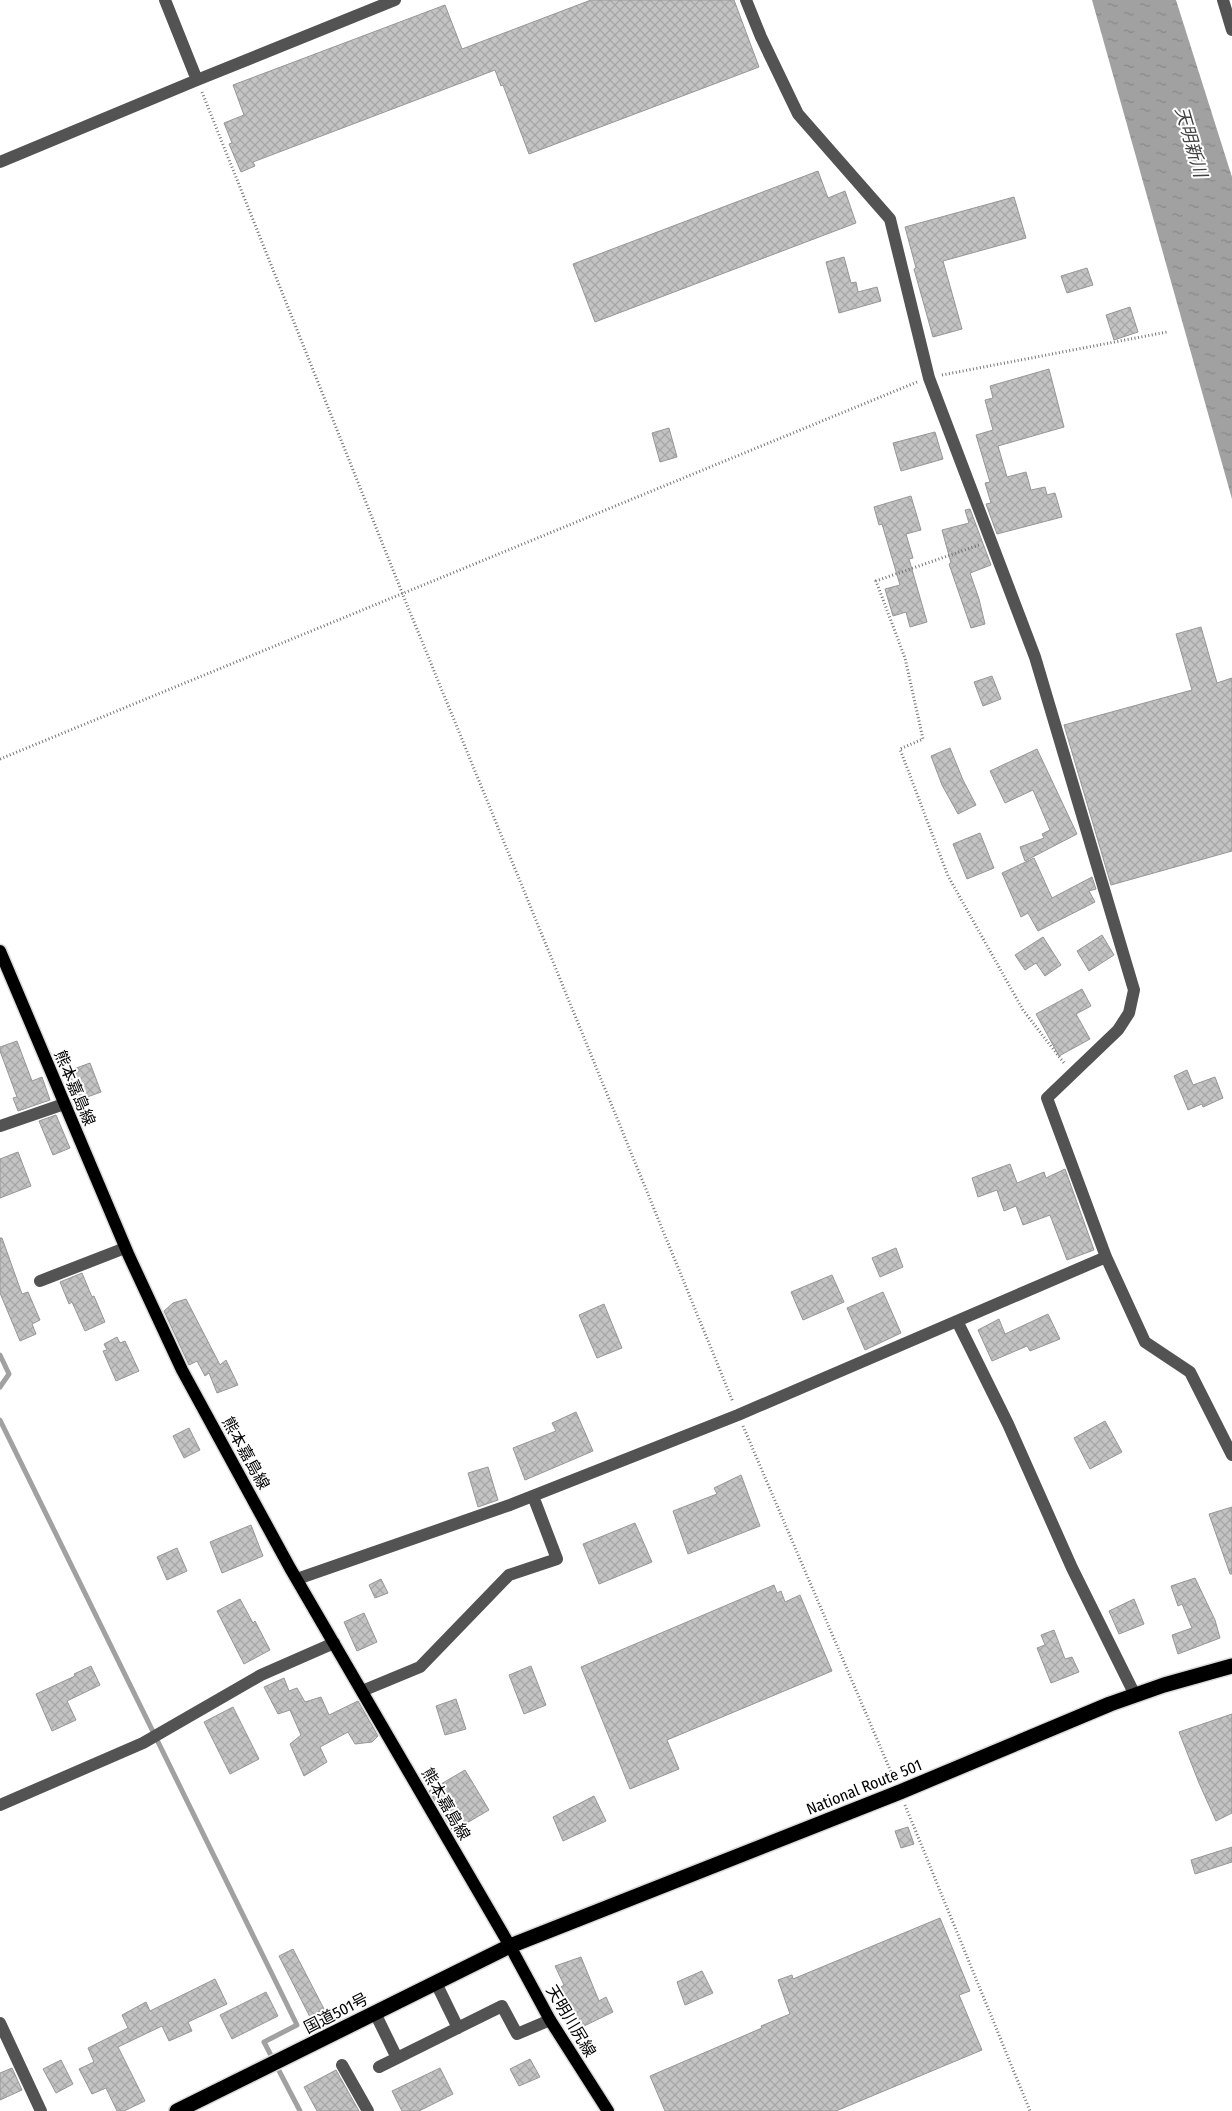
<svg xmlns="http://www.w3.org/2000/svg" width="1232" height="2111" viewBox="0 0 1232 2111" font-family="'Fira Sans Condensed','Noto Sans JP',sans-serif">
<defs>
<pattern id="water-ripples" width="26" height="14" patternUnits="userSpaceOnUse" patternTransform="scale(1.25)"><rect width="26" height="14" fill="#a1a1a1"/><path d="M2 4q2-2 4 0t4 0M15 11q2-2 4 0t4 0" fill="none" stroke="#898989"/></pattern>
<pattern id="building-cross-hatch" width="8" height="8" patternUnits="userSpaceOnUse" patternTransform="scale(1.25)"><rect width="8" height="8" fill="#c3c3c3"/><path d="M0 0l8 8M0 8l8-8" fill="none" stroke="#a6a6a6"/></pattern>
</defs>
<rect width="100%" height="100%" fill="#fff"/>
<path fill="url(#water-ripples)" d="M1092 0H1176L1232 177V499Z"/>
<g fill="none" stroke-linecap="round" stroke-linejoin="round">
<path stroke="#a1a1a1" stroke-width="5" d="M0 1355 9 1374 0 1387
M0 1420 297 2025 264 2042 300 2111"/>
</g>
<path fill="url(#building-cross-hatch)" stroke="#979797" d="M591 0H734L759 67 529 154 503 85 501 86 495 70 253 162 255 166 241 172 229 144 232 143 224 123 244 115 233 85 445 5 462 49Z
M818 171 828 198 845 191 856 223 595 322 573 264Z
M1014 197 1026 238 943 261 962 329 933 337 914 269 916 268 905 227Z
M844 257 851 283 856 282 858 292 877 287 881 301 839 313 826 262Z
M1087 268 1093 285 1067 293 1061 276Z
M1130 307 1138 332 1114 340 1106 315Z
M1049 369 1064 427 998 446 1007 477 1026 472 1031 490 1045 487 1047 495 1055 493 1062 517 997 534 986 504 991 503 985 483 990 482 976 435 993 430 985 400 993 398 990 386Z
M669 428 677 457 660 462 652 433Z
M935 432 943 459 901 471 893 443Z
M911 496 921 530 906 534 913 558 909 559 927 622 910 627 906 612 893 616 885 589 900 585 882 524 879 525 874 507Z
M970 509 991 565 970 573 979 599 985 624 971 628 949 564 951 563 942 530 969 523 965 510Z
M1201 627 1217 683 1232 678V851L1111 885 1064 725 1192 690 1176 634Z
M992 676 1001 699 983 706 974 682Z
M950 748 963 780 976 805 958 814 942 785 931 756Z
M1037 749 1077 834 1025 861 1020 847 1044 838 1042 834 1050 830 1033 790 1005 803 990 771Z
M980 833 994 868 967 879 953 844Z
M1034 858 1052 898 1092 877 1096 889 1089 891 1095 902 1038 931 1028 913 1021 917 1002 873Z
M1102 935 1114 955 1089 971 1077 951Z
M1043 937 1061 965 1045 976 1036 963 1025 970 1015 955Z
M1082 989 1091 1006 1076 1014 1090 1039 1059 1056 1036 1014Z
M17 1041 32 1081 42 1077 50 1100 18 1111 13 1098 17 1097 0 1051V1047Z
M90 1063 101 1092 79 1100 68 1071Z
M1187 1070 1193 1085 1215 1077 1223 1098 1203 1107 1202 1104 1188 1110 1174 1076Z
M56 1115 70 1148 53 1155 39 1121Z
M18 1152 31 1186 0 1198V1159Z
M1010 1164 1017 1183 1044 1172 1046 1178 1065 1169 1094 1250 1067 1260 1050 1215 1023 1225 1016 1206 1004 1211 997 1190 978 1197 972 1178Z
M0 1238H2L22 1294 28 1292 40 1320 32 1324 36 1334 20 1341 0 1293Z
M896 1248 903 1267 880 1277 872 1258Z
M82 1273 92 1297 94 1296 105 1322 85 1331 72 1302 69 1304 60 1282Z
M832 1275 844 1302 803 1320 791 1292Z
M883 1292 901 1333 865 1350 847 1308Z
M186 1299 220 1365 226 1360 238 1385 217 1393 209 1373 205 1376 197 1361 189 1365 164 1311 173 1303Z
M604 1304 622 1348 597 1358 579 1315Z
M1048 1314 1060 1339 1030 1351 1027 1346 992 1361 978 1330 999 1319 1005 1334Z
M117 1337 120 1343 125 1341 139 1371 116 1381 103 1351 107 1350 104 1344Z
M576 1412 593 1451 525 1480 513 1448 556 1431 552 1423Z
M1105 1421 1122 1452 1090 1469 1074 1438Z
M189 1428 200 1450 184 1458 173 1436Z
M488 1467 498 1500 478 1507 468 1473Z
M741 1475 760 1526 688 1554 673 1511 717 1494 714 1488Z
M1232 1507V1574H1230L1209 1514Z
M635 1523 652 1562 599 1584 583 1544Z
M251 1525 263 1556 222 1573 210 1542Z
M177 1548 187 1571 167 1580 157 1557Z
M1195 1578 1215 1620 1220 1638 1178 1654 1172 1635 1192 1628 1182 1604 1178 1606 1171 1586Z
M381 1579 388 1593 375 1598 369 1585Z
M774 1585 777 1593 781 1591 785 1602 800 1595 832 1671 667 1740 679 1769 630 1789 581 1667Z
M240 1599 253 1623 255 1621 270 1650 244 1664 217 1611Z
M1134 1599 1144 1624 1119 1634 1109 1611Z
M364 1613 377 1642 357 1651 344 1622Z
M1054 1630 1065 1659 1072 1657 1079 1672 1051 1683 1037 1648 1045 1645 1041 1635Z
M91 1666 100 1685 67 1701 76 1720 52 1731 36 1694 75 1676 74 1674Z
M531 1666 546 1705 524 1714 509 1675Z
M284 1678 289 1691 297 1688 305 1702 321 1697 329 1715 358 1701 378 1736 372 1742 355 1744 348 1732 320 1747 327 1762 304 1776 290 1744 301 1735 290 1710 278 1714 264 1687Z
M456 1699 466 1729 445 1735 436 1706Z
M233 1707 259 1759 230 1774 204 1722Z
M1232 1714V1813L1216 1821 1199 1783 1179 1732Z
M465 1770 489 1810 453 1831 429 1791Z
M594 1796 606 1821 563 1841 553 1817Z
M908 1827 914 1844 901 1848 895 1831Z
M1232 1847V1862L1195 1874 1191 1860Z
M940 1918 970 1991 959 1995 982 2050 836 2111H665L650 2076 762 2028 761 2026 790 2014 778 1980 792 1975 793 1979Z
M293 1949 324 2009 310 2017 279 1956Z
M581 1957 599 2001 606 1997 613 2012 582 2027 573 2007 570 2008 561 1987 564 1985 555 1966Z
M702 1971 713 1993 685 2005 677 1982Z
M215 1979 227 2004 188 2022 192 2031 169 2041 162 2026 118 2047 145 2101 124 2111H117L106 2088 92 2094 79 2069 94 2062 88 2048 128 2028 122 2015 146 2002 150 2011Z
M266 1992 278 2016 232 2039 220 2015Z
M530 2059 540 2077 519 2086 510 2069Z
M61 2060 73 2084 56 2093 43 2069Z
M12 2068 22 2090 0 2100V2073Z
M440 2068 453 2094 419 2111H402L392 2091Z
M336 2070 359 2111H317L304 2087Z"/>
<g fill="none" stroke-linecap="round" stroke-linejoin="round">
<defs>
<path id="major" d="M0 951 129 1256 182 1370 290 1568 510 1946 550 2020 608 2111"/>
<path id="highway" d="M177 2111 510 1946 900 1792 1110 1704 1164 1685 1232 1666"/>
</defs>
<use href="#major" stroke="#dbdbdb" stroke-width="15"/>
<use href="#highway" stroke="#dbdbdb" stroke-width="18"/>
<path stroke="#757575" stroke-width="3" stroke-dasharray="1 2.5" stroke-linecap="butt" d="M202 92 403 595 733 1402
M942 375 1167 332
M979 545 876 581 905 658 923 739 900 749 948 876 1023 1010 1064 1063
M0 759 917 382
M743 1426 894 1779
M905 1805 1030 2111"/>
<path stroke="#535353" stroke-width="12" d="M165 0 197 80
M746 0 761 37 798 114 890 219 929 378 1035 657 1134 990 1129 1013 1118 1030 1047 1098 1106 1257 1145 1342 1190 1372 1232 1455
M1223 0 1232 30
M0 162 197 80 395 0
M0 1126 64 1104
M40 1281 125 1248
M957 1321 1008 1424 1072 1568 1135 1695
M297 1579 510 1505 738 1415 1106 1257
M362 1691 420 1667 509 1575 557 1559 533 1496
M0 1805 143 1743 261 1675 334 1643
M436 1983 458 2028
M375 2013 397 2058
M0 2023 41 2111
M342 2065 368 2111
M379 2067 502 2006 517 2034 550 2020"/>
<use href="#major" stroke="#000" stroke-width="12"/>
<use href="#highway" stroke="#000" stroke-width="15"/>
</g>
<g text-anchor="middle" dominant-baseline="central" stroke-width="4" stroke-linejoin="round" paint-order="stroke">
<g font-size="16" fill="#000" stroke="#fff">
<text transform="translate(75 1088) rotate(67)">熊本嘉島線</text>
<text transform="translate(246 1453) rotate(61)">熊本嘉島線</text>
<text transform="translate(864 1787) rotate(-22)">National Route 501</text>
<text transform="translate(446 1804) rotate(60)">熊本嘉島線</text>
<text transform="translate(336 2013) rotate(-27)">国道501号</text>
<text transform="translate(571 2021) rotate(59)">天明川尻線</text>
</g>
<g font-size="18" font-style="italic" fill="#424242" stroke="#fff">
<text transform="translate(1191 142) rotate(74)">天明新川</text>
</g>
</g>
</svg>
